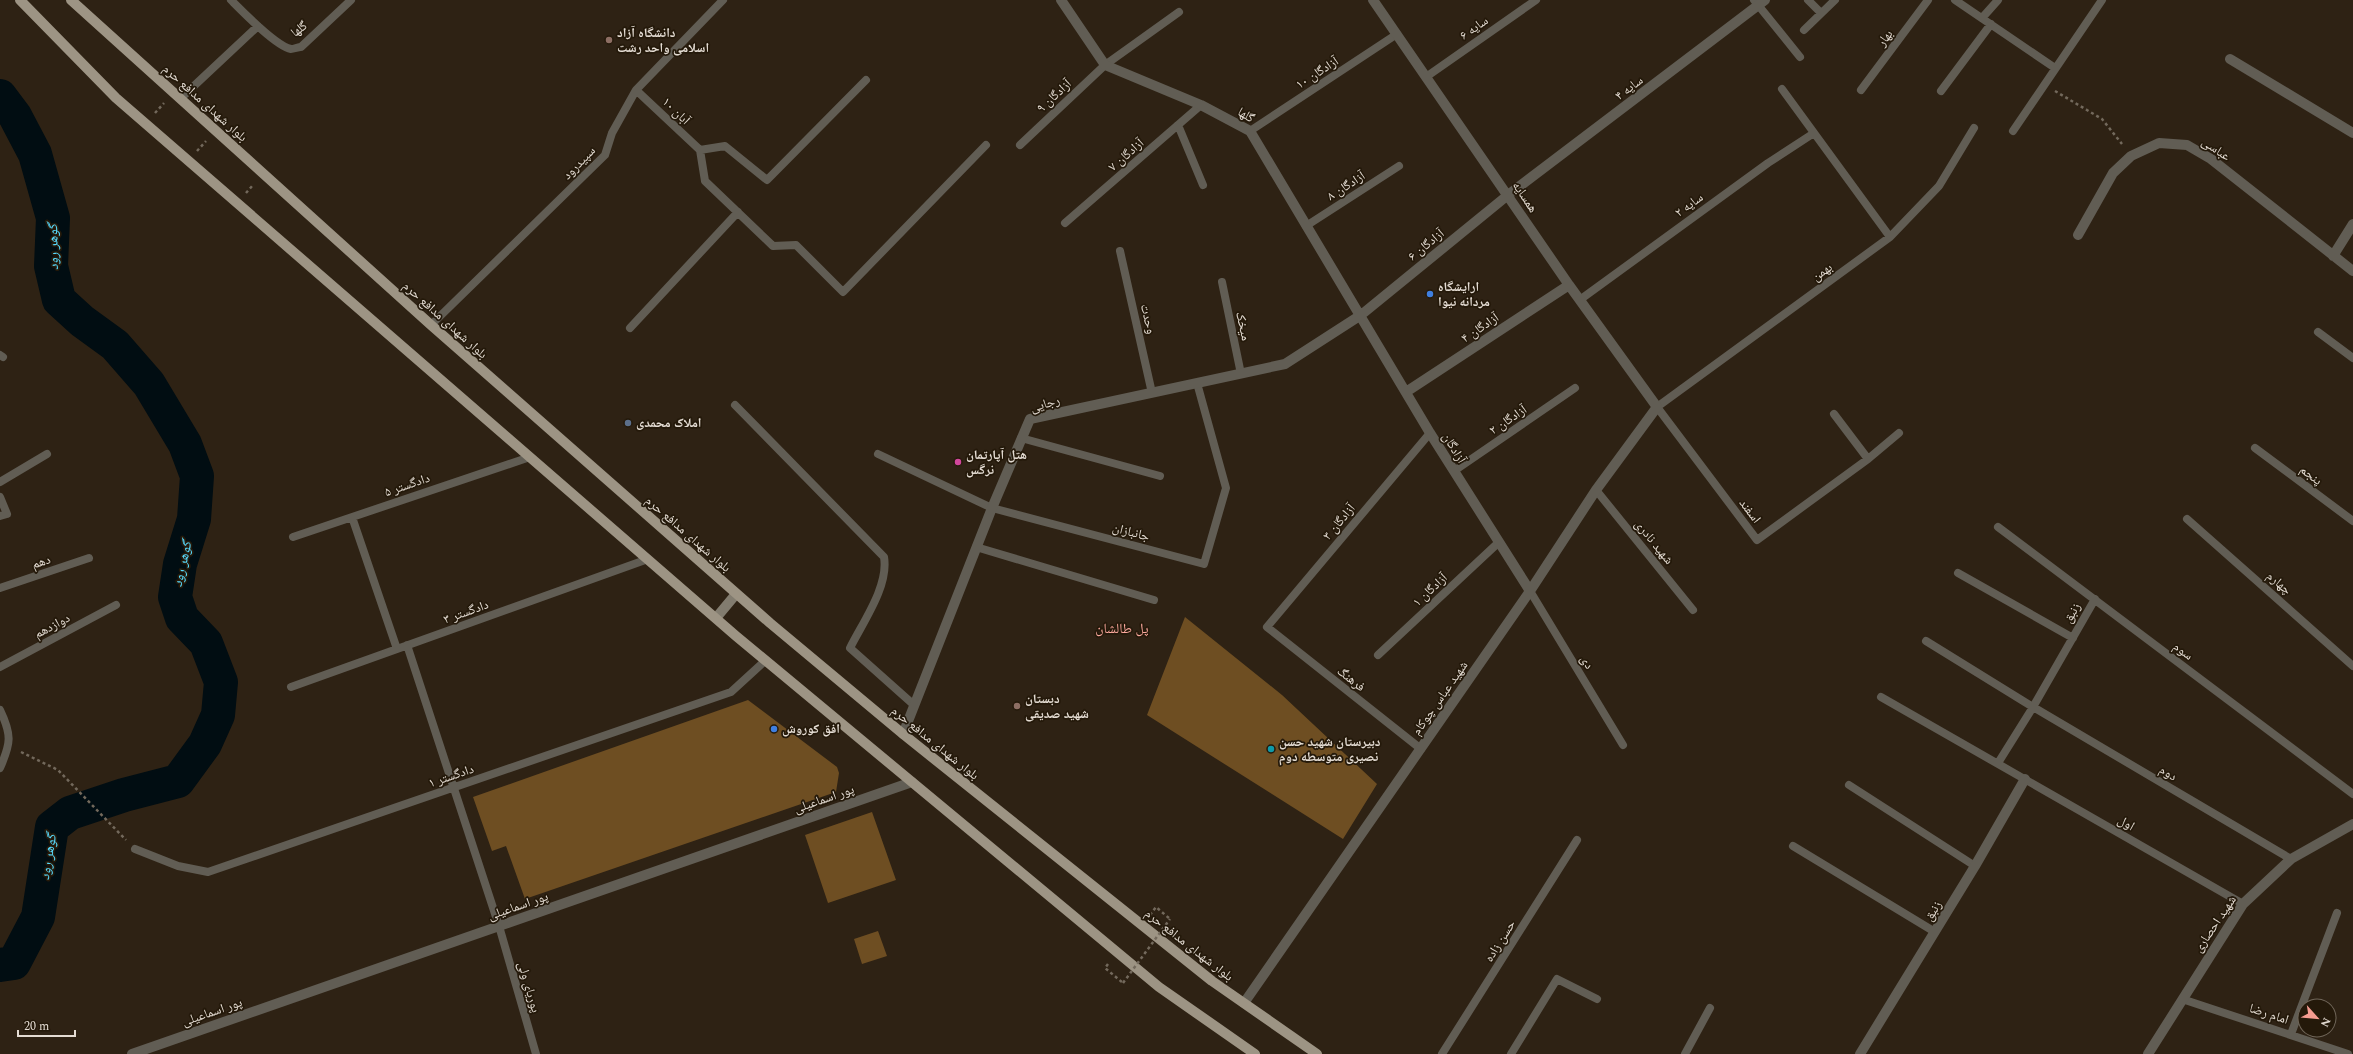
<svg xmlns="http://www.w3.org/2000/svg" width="2353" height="1054" viewBox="0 0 2353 1054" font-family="Spectral,'Noto Naskh Arabic',serif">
<rect width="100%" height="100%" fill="#2e2214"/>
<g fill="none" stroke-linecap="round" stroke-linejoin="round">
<path stroke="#010d12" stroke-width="34" d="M0 96 15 116 35 154 53 218 51 266 59 300 82 321 115 345 149 384 185 444 197 476 194 519 180 564 175 597 182 618 206 643 221 682 218 715 205 744 178 781 124 795 70 813 52 827 38 917 14 963 0 965"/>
</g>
<path fill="#6e4e22" d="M1185 617 1282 695 1377 784 1343 839 1147 715Z
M748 700 837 767 839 773 836 792 525 899 506 846 492 851 473 797Z
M872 812 896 880 828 903 805 835Z
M878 931 887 956 862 964 854 939Z"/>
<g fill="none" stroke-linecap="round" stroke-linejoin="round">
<path stroke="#73695c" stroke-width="2.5" stroke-dasharray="3 3" stroke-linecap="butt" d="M2055 91 2102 119 2122 144
M155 113 164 103
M197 151 206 141
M246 193 253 185
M21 752 58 770 126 840
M1150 915 1156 907 1170 919
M1108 964 1105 968 1123 983"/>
<path stroke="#615d54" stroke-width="8" d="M231 0C243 12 276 46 291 49 294 49 298 47 301 47L351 0
M1754 0 1800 57
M1808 0 1821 13
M1955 0 2055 68
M1982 18 1998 0
M1804 30 1835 0
M1426 77 1536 0
M1782 89 1890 237
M636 90 700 150
M1861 90 1928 0
M1941 91 1991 24
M180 99 258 26
M1178 125 1203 185
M1250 131 1397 34
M2013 131 2102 0
M1020 145 1105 65 1179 12
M700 150 705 181 773 246 796 245 843 292 986 145
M700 150 725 146 767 180 866 80
M1065 223 1201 105
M1306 226 1399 166
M1120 251 1152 393
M1222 282 1241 374
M1581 299 1768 163 1814 133
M431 325 605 155 612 133 636 90 723 0
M630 328 738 212
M2318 332 2353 358
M0 355 3 357
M735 405 884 557C889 586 863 622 850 648L914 705
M1834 414 1868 459
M1899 433 1868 459 1757 540 1657 407 1890 237 1939 186 1974 128
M1021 438 1160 476
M2255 448 2353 521
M878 454 992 508 1204 564 1226 488 1197 383
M1454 471 1575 388
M0 482 47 454
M1596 490 1693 610
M0 497 7 514 0 516
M352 517 397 649
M2187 519 2353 666
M1998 527 2353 794
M293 537 530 457
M976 547 1154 600
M1958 573 2073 638
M0 588 89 558
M1530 591 1623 745
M1926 641 2033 707 2291 859
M407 645 499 926 536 1054
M1378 655 1498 543
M0 667 116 605
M291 687 648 559
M1881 697 2243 904
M0 710C12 735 11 743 0 768
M1421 749 1267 627 1430 433
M1998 763 2033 707 2095 599
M1849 785 1975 866
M1793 846 1935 932
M135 849 178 866 208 872 731 692 766 660
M2182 999 2348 1054
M2291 1034 2337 913
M1442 1054 1577 840
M1511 1054 1557 979 1597 999
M1685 1054 1710 1008"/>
<path stroke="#615d54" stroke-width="10" d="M1061 0 1105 65 1201 105 1250 131 1430 433 1530 591
M2230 59 2353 133
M2078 235 2113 173 2131 156 2159 143 2187 145 2211 159 2353 271
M2333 256 2353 224
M1406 392 1569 285
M903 734 992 508 1030 419 1285 364 1361 315 1508 195 1765 0
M1244 1003 1530 591 1596 490 1657 407 1569 285 1373 0
M132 1054 912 782
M1860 1054 1975 866 2025 779"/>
<path stroke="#615d54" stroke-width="10" d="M2148 1054 2243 904 2291 859 2353 824"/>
<path stroke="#827c6f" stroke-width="10" d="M716 618 736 594"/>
<path stroke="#9d9484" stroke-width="10" d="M20 0 116 98 736 636 1159 987 1255 1054
M71 0 431 325 770 623 903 734 1212 981 1317 1054"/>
<path stroke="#73695c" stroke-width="2.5" stroke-dasharray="3 3" stroke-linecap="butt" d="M1123 983 1170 919"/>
</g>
<g fill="#8d6e63" stroke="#24190a" stroke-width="1.5">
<circle cx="609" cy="40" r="4"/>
<circle cx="1017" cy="706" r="4"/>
</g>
<g fill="#3f7fe0" stroke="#24190a" stroke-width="1.5">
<circle cx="1430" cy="294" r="4"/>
<circle cx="774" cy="729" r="4"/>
</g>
<circle fill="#5c6f8a" stroke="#24190a" stroke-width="1.5" cx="628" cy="423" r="4"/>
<circle fill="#d1479c" stroke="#24190a" stroke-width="1.5" cx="958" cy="462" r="4"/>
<circle fill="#0f9aa8" stroke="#24190a" stroke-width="1.5" cx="1271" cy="749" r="4"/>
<g text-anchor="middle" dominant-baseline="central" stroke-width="3.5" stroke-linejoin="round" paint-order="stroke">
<g font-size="13" fill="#e4dcd3" stroke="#24190a">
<text transform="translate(1474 28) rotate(-35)">سایه ۶</text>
<text transform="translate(299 29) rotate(-37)">گلها</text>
<text transform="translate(1885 38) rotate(-54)">بهار</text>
<text transform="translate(1317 73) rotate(-33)">آزادگان ۱۰</text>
<text transform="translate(1629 88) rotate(-37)">سایه ۴</text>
<text transform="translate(1054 96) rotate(-43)">آزادگان ۹</text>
<text transform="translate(205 103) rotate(42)">بلوار شهدای مدافع حرم</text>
<text transform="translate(676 111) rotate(44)">آبان ۱۰</text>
<text transform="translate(1246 115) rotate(32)">گلها</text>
<text transform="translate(2216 149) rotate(34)">عباسی</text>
<text transform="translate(1126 155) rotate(-41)">آزادگان ۷</text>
<text transform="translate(579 163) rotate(-46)">سپیدرود</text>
<text transform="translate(1346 186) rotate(-33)">آزادگان ۸</text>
<text transform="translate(1525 197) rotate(56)">همسایه</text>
<text transform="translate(1689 205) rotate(-36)">سایه ۲</text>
<text transform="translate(1426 245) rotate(-39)">آزادگان ۶</text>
<text transform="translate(1822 272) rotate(-36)">بهمن</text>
<text transform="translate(1148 319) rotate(77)">وحدت</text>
<text transform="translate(445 320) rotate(42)">بلوار شهدای مدافع حرم</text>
<text transform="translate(1243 326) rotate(78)">میخک</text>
<text transform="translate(1480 328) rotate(-34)">آزادگان ۴</text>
<text transform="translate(1045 404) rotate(-16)">رجایی</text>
<text transform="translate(1508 420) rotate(-34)">آزادگان ۲</text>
<text transform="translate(1454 448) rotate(59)">آزادگان</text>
<text transform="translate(2311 475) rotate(37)">پنجم</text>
<text transform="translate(407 485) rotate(-19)">دادگستر ۵</text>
<text transform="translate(1750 511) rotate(53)">اسفند</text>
<text transform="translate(1339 522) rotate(-50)">آزادگان ۳</text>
<text transform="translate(1131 532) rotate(15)">جانبازان</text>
<text transform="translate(688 534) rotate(41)">بلوار شهدای مدافع حرم</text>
<text transform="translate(1654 542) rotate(51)">شهید نادری</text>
<text transform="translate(41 562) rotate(-19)">دهم</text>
<text transform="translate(2279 583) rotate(41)">چهارم</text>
<text transform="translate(1430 590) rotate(-43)">آزادگان ۱</text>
<text transform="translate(466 612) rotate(-20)">دادگستر ۳</text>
<text transform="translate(2072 613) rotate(-60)">زنبق</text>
<text transform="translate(52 626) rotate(-28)">دوازدهم</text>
<text transform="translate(2183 651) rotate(37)">سوم</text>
<text transform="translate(1587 662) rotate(59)">دی</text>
<text transform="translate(1351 679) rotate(38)">فرهنگ</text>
<text transform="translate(1440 698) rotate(-55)">شهید عباس چوکام</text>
<text transform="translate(935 743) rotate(39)">بلوار شهدای مدافع حرم</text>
<text transform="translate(2168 773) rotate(31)">دوم</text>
<text transform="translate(451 776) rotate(-19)">دادگستر ۱</text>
<text transform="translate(824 799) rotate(-19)">پور اسماعیلی</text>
<text transform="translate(2126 823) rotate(30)">اول</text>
<text transform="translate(518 906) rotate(-19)">پور اسماعیلی</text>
<text transform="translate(1933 911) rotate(-59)">زنبق</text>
<text transform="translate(2215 924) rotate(-56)">شهید احصاری</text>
<text transform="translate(1500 941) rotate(-58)">حسن زاده</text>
<text transform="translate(1189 945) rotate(38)">بلوار شهدای مدافع حرم</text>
<text transform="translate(529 987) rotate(74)">پوریای ولی</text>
<text transform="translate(212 1012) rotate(-19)">پور اسماعیلی</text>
<text transform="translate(2269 1014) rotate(18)">امام رضا</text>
</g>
<g font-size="13" font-weight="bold" fill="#e4dcd3" stroke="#24190a" text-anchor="start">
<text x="617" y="33">دانشگاه آزاد<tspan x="617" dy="15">اسلامی واحد رشت</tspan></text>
<text x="1438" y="287">ارایشگاه<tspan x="1438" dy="15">مردانه نیوا</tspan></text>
<text x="636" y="423">املاک محمدی</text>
<text x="966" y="455">هتل آپارتمان<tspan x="966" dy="15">نرگس</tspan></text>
<text x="1025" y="699">دبستان<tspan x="1025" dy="15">شهید صدیقی</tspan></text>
<text x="782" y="729">افق کوروش</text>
<text x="1279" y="742">دبیرستان شهید حسن<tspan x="1279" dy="15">نصیری متوسطه دوم</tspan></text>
</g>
<g font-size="14" font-style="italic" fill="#57d9fc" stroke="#24190a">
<text transform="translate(53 247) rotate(-91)">گوهر رود</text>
<text transform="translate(182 564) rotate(-77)">گوهر رود</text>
<text transform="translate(48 857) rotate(-81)">گوهر رود</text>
</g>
<g font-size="14" fill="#fca99e" stroke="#24190a">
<text x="1122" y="628">پل طالشان</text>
</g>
</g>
<g transform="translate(2317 1018) rotate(117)"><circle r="19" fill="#24190a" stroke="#71675a"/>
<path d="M0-3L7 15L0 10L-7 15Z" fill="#f59c91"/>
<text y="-6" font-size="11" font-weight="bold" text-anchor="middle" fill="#e4dcd3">N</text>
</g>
<path d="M18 1030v6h57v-6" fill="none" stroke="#e4dcd3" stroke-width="2"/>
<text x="24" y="1030" font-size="12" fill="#e4dcd3" stroke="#24190a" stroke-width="3" paint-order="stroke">20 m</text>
</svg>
